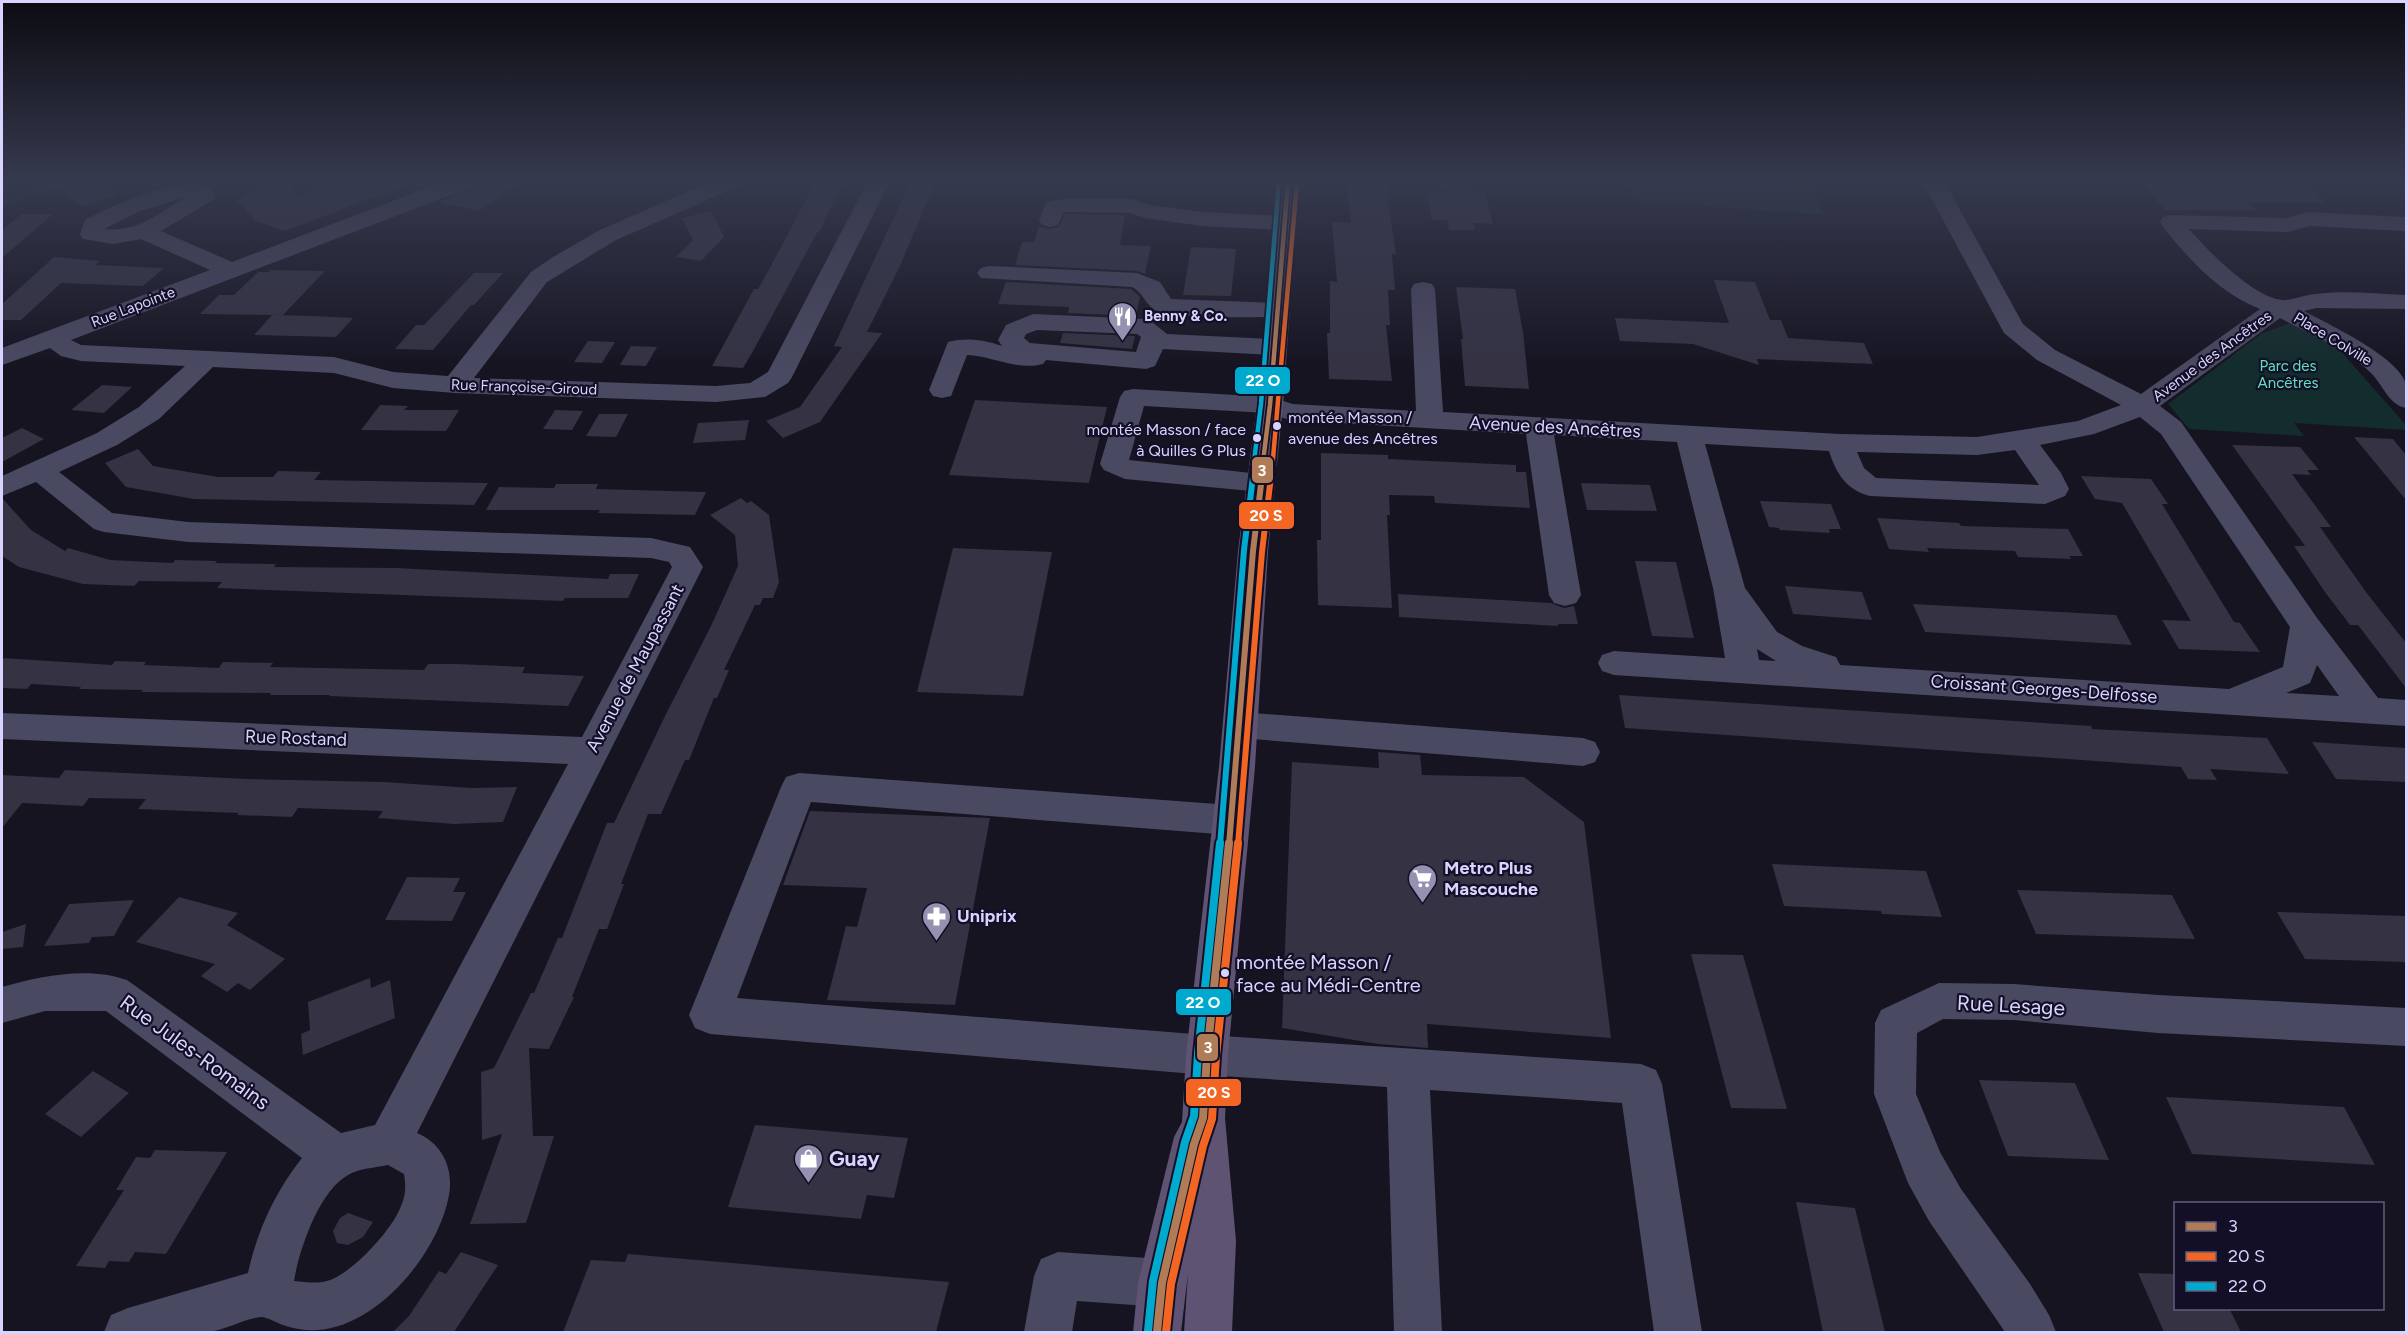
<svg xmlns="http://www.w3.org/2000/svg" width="2408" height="1334" viewBox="0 0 2408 1334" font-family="Figtree,sans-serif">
<rect width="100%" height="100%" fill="#161421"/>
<path fill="#132c2d" d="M1630 181H1809L1824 215 1634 200Z
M2291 323 2337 347 2406 425V430L2294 423 2304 436 2189 429 2168 404 2261 334Z"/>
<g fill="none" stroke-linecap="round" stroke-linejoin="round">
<path stroke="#0d2144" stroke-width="6" d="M2 203 60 183"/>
</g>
<path fill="#343243" d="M46 181H97L117 195 83 207Z
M276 181H285L297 197 342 181 411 183 285 231 256 221 237 201Z
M479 181H522L479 211 438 202 475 188Z
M818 181H843L820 231H818L752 353 743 368 712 366 754 289H758L772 264 810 192Z
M911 181 935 182 900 266 867 332 882 333 820 422 783 438 766 421 800 407 842 347 834 346Z
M1346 181H1385L1396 254H1392L1395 290H1388L1390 325H1386L1392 381 1329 379 1327 333H1330V281L1337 282 1332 222 1351 223Z
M2142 181H2302L2326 203 2248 202 2256 210H2165Z
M1445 185H1471L1472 192 1485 193 1493 224 1473 223 1475 230H1449L1447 220H1432L1427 192H1447Z
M711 211 724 237 701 261 676 257 693 240 682 218Z
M22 214H53L2 258V230Z
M1065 214 1125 215 1120 245 1151 246 1145 274 1137 271 1015 265 1022 242H1034L1039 226 1049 229 1059 227Z
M1191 247 1236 249 1231 296 1183 295Z
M54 257 100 261 96 265 164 268 143 286 61 283 21 320H2V304Z
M268 270 325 271 283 315 200 314 219 295H234L258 272H271Z
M474 273H503L474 305H471L433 350 395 349 416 325H424Z
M1714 280 1755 282 1770 320H1781L1788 338 1864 343 1873 364 1757 359 1759 365 1693 344 1620 341 1615 318 1729 323Z
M1006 282 1131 289 1140 297 1136 316 1068 313 1069 307 998 304Z
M1456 287 1515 289 1523 332 1529 389 1465 386 1461 339H1463Z
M272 315 314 316 353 318 336 337 254 335Z
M1063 333 1135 336 1132 349 1060 343Z
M588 341 615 342 602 363 574 362Z
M631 346 657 347 646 366 620 365Z
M102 385 132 387 104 413 71 410Z
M975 400 1107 407 1089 483 949 475Z
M380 405 408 406 404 410H459L446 431 361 430Z
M555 410 583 411 572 430 543 429Z
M599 414H628L616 437 586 436Z
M749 420 745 440 693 443 698 423Z
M22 428 44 439 2 462V438Z
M2354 437 2393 439 2406 455V500Z
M2232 445 2300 447 2319 470H2307L2311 475 2292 474 2331 527H2320L2366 592 2406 643V688L2358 625H2350L2325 592 2294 546H2305Z
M138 449 153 466 218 477H273L278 471 321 472 314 480 488 483 474 505 194 499 126 487 105 463Z
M1321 453 1388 455V459L1516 465V472H1526L1530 508 1435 503 1434 496 1389 495 1390 515H1387L1392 608 1318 605 1317 540H1321Z
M2081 476 2151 479 2168 504H2162L2234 622 2240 623 2260 652 2179 649 2162 620 2191 621 2122 503 2095 499Z
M1581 483 1650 485 1657 511 1587 510Z
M556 484H598L596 489 706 492 695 515 598 513 600 510H486L499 487 554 488Z
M2 498 31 530 65 551 68 548 110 560 173 563 175 560 217 561 215 563 276 564 274 567 396 568 608 579 610 574H639L628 598H565L563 601 217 588 222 582 139 581 134 586 83 584 19 567 2 556Z
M741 498 747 503 751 501 769 515 779 582 773 598H763L760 605H755L724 670H729L717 698H714L689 760H685L661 814H648L621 884H624L607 929H599L572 997H574L549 1049 529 1048 533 1136H554L526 1223 470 1224 502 1134 482 1140 481 1072 494 1068 531 993H534L558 938H562L607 823H614L665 716 712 624 738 566 735 535 710 515Z
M1760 501 1831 504 1841 529H1829L1830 533 1780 530 1779 528 1769 527Z
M1877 518 1959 523 1961 526 2068 529 2083 556H2069L2071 559 2018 557 2015 551 1927 548 1929 552 1889 549Z
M953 548 1052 552 1023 696 917 692Z
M1635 561 1676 562 1694 638 1652 636Z
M1785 586 1862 592 1872 620 1793 614Z
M1398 594 1551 603 1564 608 1574 606 1578 624H1558V626L1399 617Z
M1913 604 2116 615 2132 645 1925 632Z
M2 658 112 665 115 661 146 662 144 665 219 668 223 662 273 663 270 667 424 670 428 664H457L525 667 522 673 584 676 568 706 329 696 330 695H270L271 693 141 692 143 690 79 689 81 687 31 684 27 689 2 688Z
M1619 695 2091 726 2092 729 2267 738 2289 774 2210 769 2217 780 2188 779 2181 767 1625 728Z
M2312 742 2406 748V782L2336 779Z
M1378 752 1420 755 1422 775 1524 777 1584 822 1611 1038 1427 1024 1428 1048 1378 1044 1282 1028 1292 762 1379 768Z
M65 770 247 779 384 782 472 788 517 787 503 822 454 824 378 818 383 811 298 808 292 817 237 815 239 813 138 809 146 799 89 798 83 806 22 803 2 828V775L59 778Z
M810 811 990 818 955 1005 827 1000 846 926 857 927 867 888 783 885Z
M1772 864 1926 871 1942 917 1882 914 1881 911 1784 906Z
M407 877 460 878 453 892H466L452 921 385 920Z
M2017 890 2172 895 2195 939 2036 934Z
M179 897 238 913 227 925 285 959 250 990 238 983 227 992 201 976 215 964 136 942Z
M134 900 114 936 92 937 89 943 44 946 69 904Z
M2277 912 2406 916V962L2305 959Z
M26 924 23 947 2 949V932Z
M1691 954 1743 955 1787 1109 1731 1108Z
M370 978 371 988 390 980 395 1018 303 1055 301 1034 310 1030 308 1002Z
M93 1071 129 1093 81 1137 45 1114Z
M1979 1080 2075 1083 2109 1160 2008 1156Z
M2166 1097 2344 1107 2375 1165 2192 1154Z
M755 1125 908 1138 894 1198 867 1195 861 1219 728 1207Z
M155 1150 227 1152 166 1254 135 1252 129 1262 109 1261 105 1268 76 1266 124 1190H116L136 1157 150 1158Z
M1796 1202 1855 1208 1885 1332H1823Z
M348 1213 373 1222 363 1237 348 1245 337 1243 333 1231 340 1218Z
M461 1252 498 1265 454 1332H393L409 1316 439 1271 446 1274Z
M628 1254 949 1282 936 1332H563L591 1260 625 1262Z
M2138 1273 2175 1274V1308H2229L2241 1332H2164Z"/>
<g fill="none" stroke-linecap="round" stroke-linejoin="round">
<path fill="#4a4962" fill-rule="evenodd" d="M445 181H477L474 186 71 340 81 345 334 357 393 372 448 376 531 272 553 257 600 230 712 181H742L739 186 616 240 547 282 474 378 716 386 750 383 768 372 868 181H890L792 377 788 383 765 397 716 402 455 393 393 388 334 373 213 367 159 419 117 445 59 472 112 513 188 522 651 538 690 547 703 567 417 1133C442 1143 454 1169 449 1195 439 1252 378 1327 317 1330 307 1331 296 1329 286 1326 278 1324 268 1317 261 1317 243 1319 226 1330 208 1332 198 1334 187 1332 177 1332 152 1332 128 1332 104 1332L111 1315 128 1308 248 1273C257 1231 275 1192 302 1158L106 1011H45L2 1023V987C39 976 89 966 127 980L341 1133 375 1125 568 764 2 739V713L582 737 672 567 669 562 651 558 188 542 104 532 94 529 36 482 2 496V476L97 433 139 407 185 366 81 361 61 356 50 348 2 365V348L210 270 141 239 113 244 83 239 80 234 85 220C109 207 196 165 216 195L213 200 161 231 232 262ZM182 198H184C159 214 135 233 104 229L140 211ZM388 1165 404 1174C406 1185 406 1195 401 1206 393 1229 351 1275 327 1281 317 1284 304 1282 294 1281 299 1250 319 1191 348 1175 359 1168 375 1168 388 1165Z
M1922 181H1944L2023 324 2055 350 2141 394 2260 309C2219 293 2190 260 2163 227L2160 222 2163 217 2171 215 2286 218 2308 212 2406 217V231L2309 226 2287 232 2189 229C2207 250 2255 299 2283 300 2293 300 2304 295 2315 294 2344 290 2377 294 2406 295V309L2316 308 2304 311C2328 324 2399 357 2406 384 2408 391 2406 401 2406 408 2389 405 2383 385 2371 373 2347 349 2310 334 2280 318L2160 406 2181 422 2317 618 2378 698 2406 700V726L1614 675 1602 671 1598 663 1602 655 1614 651 1725 658 1713 588 1677 442 1554 435 1581 595 1576 603 1565 606 1554 603 1549 595 1526 434 1290 420 1267 413 1144 406 1129 460 1261 474 1271 477 1275 483 1271 489 1261 492 1125 479 1104 470 1100 464 1120 397 1124 391 1133 389 1270 397 1293 404 1416 411 1411 289 1414 284 1423 282 1432 284 1435 289 1443 412 1840 434 1977 437 2078 421 2121 405 2037 360 2004 333ZM2140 417 2161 434 2290 627 2283 667 2229 689 1840 665 1836 657 1802 646 1777 632 1745 588 1705 444 1829 451C1836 473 1846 490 1870 496L2045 504 2065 496 2069 489 2061 473 2040 445 2094 434ZM2015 450 2039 485 1876 478 1864 468 1857 452 1977 455ZM1757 649 1776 661 1759 660ZM2317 665 2339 696 2286 693 2310 683Z
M1068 198 1133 199 1150 205 1203 212 1284 216 1292 218 1295 223 1292 228 1284 230 1203 226 1145 218 1130 213 1068 212H1064L1058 225 1050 227 1042 225 1039 220 1046 202Z
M989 266 1137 273 1160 282 1171 299 1276 303 1285 305 1288 310 1285 315 1276 317C1252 317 1172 319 1155 310 1144 303 1144 293 1132 287L981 278 977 273 981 268Z
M1033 314 1143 319 1152 322 1167 334 1273 339 1282 342 1286 347 1282 352 1273 355 1163 349 1155 366 1146 369 1046 360 1043 364C1017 371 993 356 967 355L951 396 942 398 933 396 929 390 948 342C966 337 985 340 1002 346L998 340 1006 325ZM1037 330 1137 334 1141 337 1136 352 1030 343 1024 338 1026 334Z
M1240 712 1583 738 1595 742 1600 752 1595 762 1583 766 1240 738 1228 734 1223 725 1228 716Z
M799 773 1230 805 1243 810 1248 820 1243 830 1230 835 811 802 737 998 1207 1035 1641 1064 1656 1070 1662 1084 1702 1332H1654L1622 1103 1430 1090 1442 1332H1394L1387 1087 1207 1075 710 1034 695 1028 689 1015 781 787 786 777Z
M1939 983 2014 984 2158 995 2406 1008V1046L2158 1033 2014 1020 1943 1019 1917 1033 1916 1094 1940 1152 1961 1189 2030 1284 2049 1315 2056 1332H2005L1929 1221 1908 1183 1874 1094 1875 1023 1881 1010Z
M1058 1252 1162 1259 1179 1266 1186 1283 1179 1300 1162 1307 1077 1301 1072 1332H1024L1034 1276 1041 1259Z"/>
<path fill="#5e5373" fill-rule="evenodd" d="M1277 181H1299L1283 405 1268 551 1255 767 1228 1055 1225 1118 1236 1241 1232 1332H1184L1188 1274 1181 1332H1133L1138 1283 1174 1137 1182 1122 1186 1055 1219 767 1238 551 1257 405Z"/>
<defs>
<path id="bus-1-far2" d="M1262 470 1270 405 1288 181"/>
<path id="bus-1-far1" d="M1229 845 1253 551 1263 468"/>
<path id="bus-1" d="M1157 1332 1162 1283 1194 1144 1203 1118 1207 1055 1229 843"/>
<path id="bus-2-far2" d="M1272 470 1297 182"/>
<path id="bus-2-far1" d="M1238 845 1262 552 1272 468"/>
<path id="bus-2" d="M1166 1332 1171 1284 1203 1146 1212 1119 1216 1056 1238 843"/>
<path id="bus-3-far2" d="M1253 470 1261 404 1279 181"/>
<path id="bus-3-far1" d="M1220 845 1244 550 1254 468"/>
<path id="bus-3" d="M1148 1331 1153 1281 1185 1142 1194 1116 1198 1054 1220 843"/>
</defs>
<use href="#bus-1-far2" stroke="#130f26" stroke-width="8"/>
<use href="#bus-1-far1" stroke="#130f26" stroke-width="10"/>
<use href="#bus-1" stroke="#130f26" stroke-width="12"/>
<use href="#bus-2-far2" stroke="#130f26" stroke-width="8"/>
<use href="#bus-2-far1" stroke="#130f26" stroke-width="10"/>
<use href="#bus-2" stroke="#130f26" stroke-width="12"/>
<use href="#bus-3-far2" stroke="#130f26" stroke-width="8"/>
<use href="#bus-3-far1" stroke="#130f26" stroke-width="10"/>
<use href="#bus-3" stroke="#130f26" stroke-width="12"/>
<use href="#bus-1-far2" stroke="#b07c57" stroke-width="4.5"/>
<use href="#bus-1-far1" stroke="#b07c57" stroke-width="6"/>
<use href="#bus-1" stroke="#b07c57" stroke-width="8"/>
<use href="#bus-2-far2" stroke="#f26522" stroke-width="4.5"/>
<use href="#bus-2-far1" stroke="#f26522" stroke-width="6"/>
<use href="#bus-2" stroke="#f26522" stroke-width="8"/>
<use href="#bus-3-far2" stroke="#00a9ce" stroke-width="4.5"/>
<use href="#bus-3-far1" stroke="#00a9ce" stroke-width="6"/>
<use href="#bus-3" stroke="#00a9ce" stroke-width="8"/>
</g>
<linearGradient id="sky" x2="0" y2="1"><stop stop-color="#0c0b12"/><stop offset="0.49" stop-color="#363a4e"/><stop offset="1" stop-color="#363a4e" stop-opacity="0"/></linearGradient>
<rect width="2408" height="368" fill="url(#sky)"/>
<defs>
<symbol id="restaurant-pin" viewBox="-11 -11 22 30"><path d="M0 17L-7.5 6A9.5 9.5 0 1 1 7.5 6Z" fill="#9591b1" stroke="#130f26"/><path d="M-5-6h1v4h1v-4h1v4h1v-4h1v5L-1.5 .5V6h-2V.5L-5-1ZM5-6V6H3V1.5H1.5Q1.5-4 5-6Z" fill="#fff"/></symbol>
<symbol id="supermarket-pin" viewBox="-11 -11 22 30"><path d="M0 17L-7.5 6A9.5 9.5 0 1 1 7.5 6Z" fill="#9591b1" stroke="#130f26"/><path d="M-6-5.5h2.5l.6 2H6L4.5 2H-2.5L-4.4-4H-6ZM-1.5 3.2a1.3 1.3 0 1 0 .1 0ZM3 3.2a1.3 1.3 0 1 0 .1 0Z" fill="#fff"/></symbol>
<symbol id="pharmacy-pin" viewBox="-11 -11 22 30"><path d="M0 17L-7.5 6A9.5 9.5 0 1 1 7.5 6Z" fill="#9591b1" stroke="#130f26"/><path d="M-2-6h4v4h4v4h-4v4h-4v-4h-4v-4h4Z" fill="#fff"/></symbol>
<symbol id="shop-pin" viewBox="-11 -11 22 30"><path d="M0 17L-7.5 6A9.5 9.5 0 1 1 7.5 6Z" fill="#9591b1" stroke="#130f26"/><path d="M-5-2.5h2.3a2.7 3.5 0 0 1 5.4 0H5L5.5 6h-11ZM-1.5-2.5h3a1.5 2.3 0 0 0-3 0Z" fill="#fff"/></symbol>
</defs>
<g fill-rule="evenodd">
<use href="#restaurant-pin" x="1106" y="300" width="33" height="45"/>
<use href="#supermarket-pin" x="1406" y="862" width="33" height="45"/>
<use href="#pharmacy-pin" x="920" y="900" width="33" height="45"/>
<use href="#shop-pin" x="792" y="1142" width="33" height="45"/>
</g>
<g fill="#d9d4ff" stroke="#130f26" stroke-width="2">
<circle cx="1277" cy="426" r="5"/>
<circle cx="1257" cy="438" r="5"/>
<circle cx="1225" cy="973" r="5"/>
</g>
<g text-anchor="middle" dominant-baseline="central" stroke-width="4.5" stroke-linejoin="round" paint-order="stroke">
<g font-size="15" fill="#d9d4ff" stroke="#130f26">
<text transform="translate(133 307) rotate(-21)">Rue Lapointe</text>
<text transform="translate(2333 339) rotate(31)">Place Colville</text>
<text transform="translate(2212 356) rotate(-36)">Avenue des Ancêtres</text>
<text transform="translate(524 387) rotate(2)">Rue Françoise-Giroud</text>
</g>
<g font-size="15" font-weight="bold" fill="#d9d4ff" stroke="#130f26" text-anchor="start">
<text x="1144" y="316">Benny &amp; Co.</text>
</g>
<g font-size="15" fill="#5fe0c0" stroke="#130f26">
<text x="2288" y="366">Parc des<tspan x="2288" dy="17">Ancêtres</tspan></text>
</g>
<g font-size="16" fill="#d9d4ff" stroke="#130f26" text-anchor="start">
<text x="1288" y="417">montée Masson /<tspan x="1288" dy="21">avenue des Ancêtres</tspan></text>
<text x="1246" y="429" text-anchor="end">montée Masson / face<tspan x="1246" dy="21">à Quilles G Plus</tspan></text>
</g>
<g font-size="18" fill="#d9d4ff" stroke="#130f26">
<text transform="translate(1555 427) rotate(3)">Avenue des Ancêtres</text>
<text transform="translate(635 668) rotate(-62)">Avenue de Maupassant</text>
<text transform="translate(2044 689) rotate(4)">Croissant Georges-Delfosse</text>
<text transform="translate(296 738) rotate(2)">Rue Rostand</text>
</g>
<g font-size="18" font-weight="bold" fill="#d9d4ff" stroke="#130f26" text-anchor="start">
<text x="1444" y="868">Metro Plus<tspan x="1444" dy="21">Mascouche</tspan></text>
<text x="957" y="916">Uniprix</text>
</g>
<g font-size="20" fill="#d9d4ff" stroke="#130f26" text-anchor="start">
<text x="1236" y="962">montée Masson /<tspan x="1236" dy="23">face au Médi-Centre</tspan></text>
</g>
<g font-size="21" fill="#d9d4ff" stroke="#130f26">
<text transform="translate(2011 1005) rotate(3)">Rue Lesage</text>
<text transform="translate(195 1052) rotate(36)">Rue Jules-Romains</text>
</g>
<g font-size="21" font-weight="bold" fill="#d9d4ff" stroke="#130f26" text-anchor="start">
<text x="829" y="1158">Guay</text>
</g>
</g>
<g stroke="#130f26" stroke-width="2">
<rect x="1234" y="366" width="57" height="29" rx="6" fill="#00a9ce"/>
<rect x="1251" y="456" width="23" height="28" rx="6" fill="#b07c57"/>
<rect x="1238" y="501" width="57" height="29" rx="6" fill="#f26522"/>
<rect x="1175" y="988" width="57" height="28" rx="6" fill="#00a9ce"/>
<rect x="1196" y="1033" width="23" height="29" rx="6" fill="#b07c57"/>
<rect x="1185" y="1078" width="57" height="29" rx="6" fill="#f26522"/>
</g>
<g font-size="16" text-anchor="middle" font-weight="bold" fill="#fff">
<text x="1263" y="386">22 O</text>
<text x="1262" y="476">3</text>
<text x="1266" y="521">20 S</text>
<text x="1203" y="1008">22 O</text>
<text x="1208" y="1053">3</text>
<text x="1214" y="1098">20 S</text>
</g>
<rect width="2408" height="1334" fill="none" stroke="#d9d4ff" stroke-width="6"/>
<rect x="2174" y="1202" width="210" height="108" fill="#130f26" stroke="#625e7d" stroke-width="1.5"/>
<rect x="2186" y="1222" width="30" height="9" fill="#b07c57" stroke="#625e7d" stroke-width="1.5"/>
<text x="2228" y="1232" font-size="18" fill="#d9d4ff">3</text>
<rect x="2186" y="1252" width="30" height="9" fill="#f26522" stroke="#625e7d" stroke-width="1.5"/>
<text x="2228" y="1262" font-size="18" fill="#d9d4ff">20 S</text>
<rect x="2186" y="1282" width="30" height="9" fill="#00a9ce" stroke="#625e7d" stroke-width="1.5"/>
<text x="2228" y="1292" font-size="18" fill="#d9d4ff">22 O</text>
</svg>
